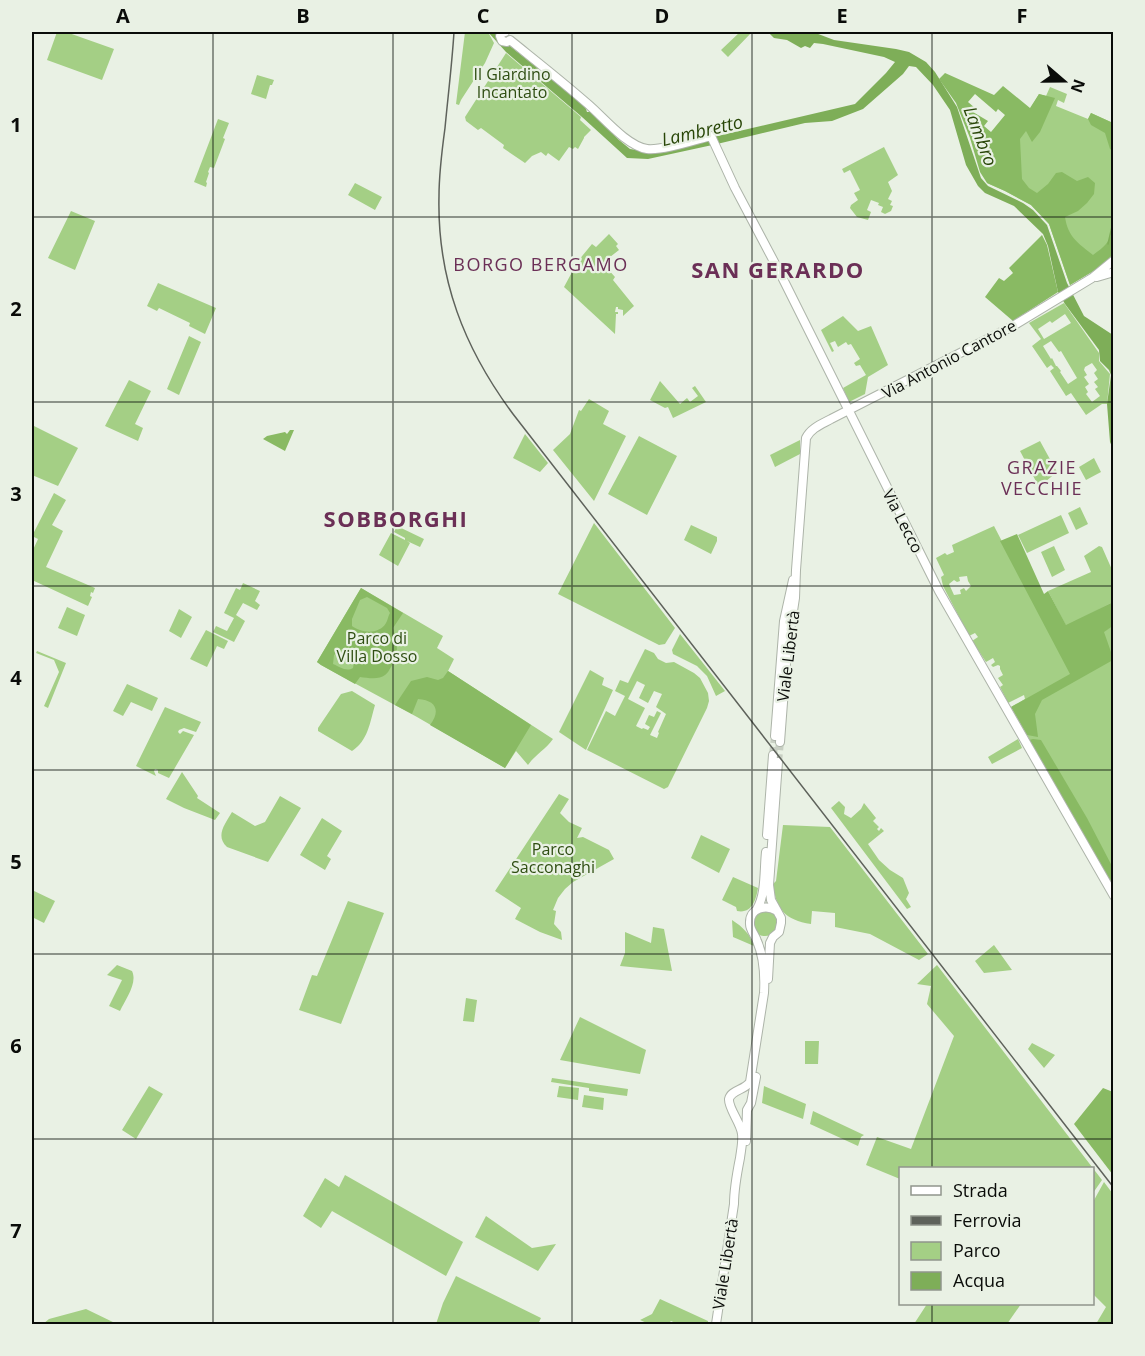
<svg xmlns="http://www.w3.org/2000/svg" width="1145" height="1356" viewBox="0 0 1145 1356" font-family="'Open Sans',sans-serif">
<rect width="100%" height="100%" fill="#e9f1e4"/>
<path fill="#a4cf85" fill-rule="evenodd" d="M57 32H66L114 49 102 80 47 60Z
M465 32H488L494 43 485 63 461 100 459 105 456 104Z
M740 32H748L751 33 728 57 721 50Z
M506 53 581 117 580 120 591 130 584 137V138L578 149 575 147 573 149 569 147 559 161 548 153 546 156 541 152 532 156 525 163 503 148 504 145 481 128 478 130 466 121 465 117Z
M257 75 274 80 272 85H270L266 99 251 94Z
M1050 87 1067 94 1064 103 1058 100 1056 106 1088 119 1091 113 1113 123V255L1095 270 1070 285 1049 224 1031 205 1005 191 987 183 1039 94 1046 96Z
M218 119 229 123 223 138 225 139 214 168 210 167 208 172 209 173 206 182 207 183 206 187 194 182Z
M884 147 898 175 888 182 892 191 888 199 892 201 890 205 893 206 891 211 885 214 881 212 883 207 878 205 879 203 871 200 867 210 871 212 868 220 857 217 850 208 851 205 858 200 854 193 860 190 850 170 844 173 842 169Z
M355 183 382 197 375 210 348 195Z
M71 211 95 221 75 270 48 258Z
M609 234 618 244 616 246 619 250 610 257 612 261 606 267 615 277 613 280 634 306 623 316V310L618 309V307H616L615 312H618V314H616L615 334 564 287 578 261 592 244 596 247Z
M158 283 216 308 205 334 189 326 190 323 159 308 157 311 147 306Z
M1064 303 1099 353V361L1110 374 1107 404H1102L1086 415 1071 393 1066 396 1050 371 1054 368 1051 365 1047 368 1032 346 1041 339 1029 323ZM1065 314 1071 323 1044 339 1038 329 1050 321 1052 323ZM1051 341 1059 352 1061 351 1077 378 1068 384 1060 372 1061 371 1057 366H1056L1052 358 1051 359 1043 346ZM1092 363 1097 370 1094 373 1098 379 1094 382 1098 387 1095 389 1100 396 1092 402 1086 394 1088 392 1085 387 1089 384 1084 377 1087 375 1084 370 1085 367Z
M843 316 858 331 871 326 888 365 868 377 865 394 849 402 843 388 866 375 860 365 856 366 854 363 860 359 851 344 848 345 846 342 838 347 835 341 830 343 834 351 832 352 821 330Z
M189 336 201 342 179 395 167 389Z
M129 380 151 391 135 424 143 428 138 441 105 426Z
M660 381 680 404 687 398 690 402 698 396 692 388 695 386 706 402 673 418 668 407 665 408 650 400Z
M589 399 609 411 603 424 626 436 594 501 553 450 570 434 579 410 581 411Z
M32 425 78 448 58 486 32 475Z
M525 434 548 463 540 472 513 458Z
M639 436 677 456 647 515 608 494Z
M800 440V454L775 467 770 455Z
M1040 441 1057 472 1039 487 1020 451Z
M1094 458 1101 472 1086 480 1079 467Z
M54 493 66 500 52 525 63 531 46 567 95 588 93 593 91 592 90 596 92 597 88 606 32 580V552L38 539 32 536Z
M1080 507 1088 524 1076 530 1068 513Z
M1061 515 1069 533 1027 553 1018 535Z
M594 523 675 628 665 644 659 645 558 594Z
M691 525 717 537V541L711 554 684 540Z
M397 526 424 539 420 547 407 541 410 543 398 566 379 555 391 533 405 540V538L394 532Z
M994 526 1071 674 1104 631 1113 626V886L1011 707 1025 699 1024 695 1008 703 1000 687 1003 685 998 678 1003 675 1000 669V666L998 665 993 667 991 665 995 662 993 658 986 662 972 641 978 637 975 633 969 636 943 586 941 577 944 575 936 558 945 553 947 555 954 552 952 545ZM967 576 968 581 971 586 966 591 964 588 960 590 961 594 954 595 949 584 954 580 957 582 960 581 959 577Z
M1054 546 1065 570 1052 577 1041 552Z
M1099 546 1102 547 1113 572V602L1066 626 1048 591 1091 572 1084 556Z
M243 583 260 591 255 601 260 605 257 610 243 603 236 615 245 621 234 642 213 632 216 626 227 631 234 618 224 613 236 588 240 590Z
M361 588 443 636 437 648 454 659 448 671 553 739C546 749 535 755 528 765L516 751 505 768 417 717 321 665 317 662Z
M67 607 85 615 77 636 58 628Z
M179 609 192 617 181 638 169 631Z
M206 630 228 641 224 649 217 646 207 667 190 659Z
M680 634 725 691 716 696 707 676 697 666 673 654 672 650Z
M645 649 654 653 658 659 666 663 674 662 694 673 700 678 708 693 709 701 707 708 668 787 664 789 587 750 606 711 615 716 625 696 615 691 620 680 628 683ZM637 681 645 685 639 698 648 703 654 691 662 694 656 707 666 714 658 732 659 733 657 738 650 735 661 713 657 711 654 717 649 715 645 724 650 727 648 730 643 728 642 729 636 726 645 708 628 699Z
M37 651 66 663 48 708 44 706 59 672 54 660 36 653Z
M590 670 604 678 602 685 613 690 586 750 559 732Z
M127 684 158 698 152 711 131 702 123 716 113 711Z
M352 691 375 705C370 722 368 741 352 751L318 731V728L341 694Z
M165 707 201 722 196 732 184 728 179 730 178 732 180 734 183 731 194 735 169 778 158 773V770L155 769 154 771 156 776 136 766Z
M1018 739 1022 748 992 764 988 757Z
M182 772 198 796 197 798 220 813 215 820 184 808 166 799Z
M559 794 569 799 560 813 569 822 582 828 577 838 583 837 609 850 614 859 573 882 565 889 558 898 553 910 556 911 554 924 561 932 562 940 540 932 515 919 521 908 495 891Z
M280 796 301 808 268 862 227 847C215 836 225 824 232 812L255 826 265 822Z
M839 801 845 807 844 814 851 818 861 809 864 803 876 818 873 821 879 827 877 829 879 831 881 828 884 831 868 844 879 860 890 870 903 878 909 893 906 899 911 907 907 909 831 808Z
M322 818 342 831 327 856 331 859 325 870 300 855Z
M783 825 830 827 928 954 919 960 870 934 835 927V913L812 911 811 924C785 920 776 909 773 884L776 881Z
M701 835 730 849 719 873 691 858Z
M733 877 758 888C756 900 752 914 737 911L736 907 722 900Z
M32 890 55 901 44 923 32 917Z
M348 901 384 913 341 1024 299 1010 312 975 317 976Z
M752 923a13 13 0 1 1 26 0a13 13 0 1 1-26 0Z
M732 920C743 927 750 934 754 946L733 937Z
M653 927 664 929 672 971 620 966 625 953V932L651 943Z
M994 945 1012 970 984 973 975 961Z
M117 965 132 971C138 983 125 1000 120 1011L109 1006 122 980 107 975Z
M937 965 1102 1180 1093 1193 1092 1168H900V1179L866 1165 877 1137 911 1149 954 1036 927 1004 931 986 917 984Z
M466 998 477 1000 474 1022 463 1021Z
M580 1017 646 1050 640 1074 560 1060Z
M805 1041H819L818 1064H805Z
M1032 1043 1055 1055 1044 1068 1028 1049Z
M552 1078 628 1089 627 1096 589 1091V1088L551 1082Z
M149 1086 163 1094 136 1139 122 1130Z
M559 1086 579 1088 578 1100 557 1097Z
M764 1086 806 1104 803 1119 762 1103Z
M584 1095 604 1098 603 1110 582 1107Z
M813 1111 864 1135 861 1137 858 1146 810 1124Z
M345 1175 463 1242 446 1276 332 1211 321 1228 303 1216 325 1178 339 1187Z
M1104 1182 1113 1194V1324H1096L1106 1307 1093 1294V1202Z
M486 1216 532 1248 556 1244 538 1271 475 1237Z
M456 1276 541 1318 538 1324H436L443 1303Z
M660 1299 708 1321V1324H678L671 1321 668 1324H649L640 1320 652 1314Z
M927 1304H1021L1007 1324H914Z
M86 1309 117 1324H43L49 1319Z"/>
<path fill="#89ba63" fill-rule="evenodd" d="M945 73 994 95 1003 86 1030 108 1039 94 1055 98 1040 132 1032 142 1026 131 1020 139 1022 179 1029 188 1037 193 1048 184 1056 173 1062 172 1077 181 1088 177 1095 183 1094 194 1087 203 1078 211 1065 217C1068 237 1078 243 1093 255 1104 247 1110 242 1113 229V255L1095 270 1070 285 1049 224 1031 205 1005 191 987 183 980 172 970 138 956 103 939 79ZM975 94 996 112 998 109 1005 115 991 132 984 126 988 121 973 112 975 108 968 102Z
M1091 113 1113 123V151L1110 149 1105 133 1091 125 1088 119Z
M1042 235 1047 245 1058 292 1013 321 985 297 999 278 1004 281 1013 273 1009 268Z
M290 430H294L285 451 263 439 267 436 285 432 287 434Z
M1017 534 1044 594 1048 591 1066 625 1113 602V626L1104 632 1111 652 1113 651V660L1042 700 1035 714 1038 737 1027 735 1011 707 1070 674 1000 541Z
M361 588 403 613 393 628C397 643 400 654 391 667 389 670 388 673 385 675 379 680 368 678 360 677L355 684 321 665 317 662ZM367 597 387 608 390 613C389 614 387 622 386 623 379 635 361 633 352 626V619L360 600ZM349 648 354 652 355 657 353 668C346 672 340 667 333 664L334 655 342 649Z
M448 671 531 725 505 768 430 725C441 711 436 700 418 699L412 714 395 705 411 681 427 677 438 680 443 678Z
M1033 739 1041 740 1087 818 1113 868V886L1029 740Z
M1103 1088 1113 1092V1175L1074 1124Z"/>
<path fill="#7eae58" d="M488 32H496L510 46 585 106 587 112H591L619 140 630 149 649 152 855 104 886 73 895 62 884 57 823 44 814 43 810 48 805 46 801 48 787 40 774 38 768 32H813L834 40 896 49 909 52 926 62 935 72 957 107 981 178 988 186 1023 203 1033 210 1047 225 1067 283 1084 316 1113 335V449L1110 442 1107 404 1111 375 1109 370 1100 361 1099 350 1065 304 1058 292 1048 246 1043 234 1014 206 985 193 978 186 966 165 950 110 933 85 916 67 909 66 903 74 863 109 832 121 805 123 717 144 648 159 627 158 582 117 506 52Z"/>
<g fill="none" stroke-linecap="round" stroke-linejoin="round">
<path stroke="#7eae58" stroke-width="1.5" d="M1108 244 1114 218"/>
<path stroke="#c8cfc3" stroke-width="8" stroke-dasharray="8 4" stroke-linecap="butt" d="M773 755 775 736
M778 762 780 742"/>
<defs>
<path id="secondary" d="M505 32 501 33 500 36 502 41 507 42 510 40C536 61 563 82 589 105 604 118 627 146 647 149 662 151 695 140 711 136L735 188 780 273 939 591 1114 896
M1097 277 1114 272
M775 736 784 621 793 580
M780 742 787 650 795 598 796 570 806 438C811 428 822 424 831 419L1013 326 1092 278 1114 260
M767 835 773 755
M757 909C766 894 764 870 766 852
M768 979 770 943 773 937 779 932 781 923V918L771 900 769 885 778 762
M746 1141 747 1110 751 1103 756 1077
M716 1324 734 1204C734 1189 737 1173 740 1158 741 1150 743 1142 742 1134 741 1123 728 1108 729 1099 731 1090 745 1090 750 1082L764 993C765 975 764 957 757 941 755 935 750 930 750 924 749 908 766 904 777 911"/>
</defs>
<use href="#secondary" stroke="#adb4a9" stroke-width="10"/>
<use href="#secondary" stroke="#fff" stroke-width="8"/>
<path stroke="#5e625b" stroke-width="1.5" d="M454 32C452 64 448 96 445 128 442 150 439 173 439 196 437 279 464 348 513 414L1114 1188"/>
</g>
<path fill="none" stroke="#0a0c09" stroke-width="1.5" stroke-opacity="0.55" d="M213 32V1324M393 32V1324M572 32V1324M752 32V1324M932 32V1168M32 217H1114M32 402H1114M32 586H1114M32 770H1114M32 954H1114M32 1139H1114M932 1304V1324"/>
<g text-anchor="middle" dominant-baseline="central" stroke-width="4.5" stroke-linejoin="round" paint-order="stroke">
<g font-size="16" fill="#2f4e12" stroke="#e9f1e4">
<text x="512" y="74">Il Giardino<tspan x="512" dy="18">Incantato</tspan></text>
<text x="377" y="638">Parco di<tspan x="377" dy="18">Villa Dosso</tspan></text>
<text x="553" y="849">Parco<tspan x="553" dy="18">Sacconaghi</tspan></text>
</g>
<g font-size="16" fill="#0a0c09" stroke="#e9f1e4">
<text transform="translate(949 359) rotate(-28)">Via Antonio Cantore</text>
<text transform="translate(903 521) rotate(63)">Via Lecco</text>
<text transform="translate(788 656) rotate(-83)">Viale Libertà</text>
<text transform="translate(725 1264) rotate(-81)">Viale Libertà</text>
</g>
<g font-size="18" font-style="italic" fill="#284607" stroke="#e9f1e4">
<text transform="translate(702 130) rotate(-13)">Lambretto</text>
<text transform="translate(981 136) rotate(69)">Lambro</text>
</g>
<g font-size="18" letter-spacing="1.5" fill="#6b2f56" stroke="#e9f1e4">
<text x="541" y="264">BORGO BERGAMO</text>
<text x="1042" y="467">GRAZIE<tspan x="1042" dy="21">VECCHIE</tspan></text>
</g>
<g font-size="22" font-weight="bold" letter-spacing="1.5" fill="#6b2f56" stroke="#e9f1e4">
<text x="778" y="269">SAN GERARDO</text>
<text x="396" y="518">SOBBORGHI</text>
</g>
</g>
<rect width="1145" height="1356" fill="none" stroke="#e9f1e4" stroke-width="66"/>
<rect x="899" y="1167" width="195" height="138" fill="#e9f1e4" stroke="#90958c" stroke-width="1.5"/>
<rect x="911" y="1186" width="30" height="9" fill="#ffffff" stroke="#90958c" stroke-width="1.5"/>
<text x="953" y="1197" font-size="18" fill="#0a0c09">Strada</text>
<rect x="911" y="1216" width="30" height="9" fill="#5e625b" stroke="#90958c" stroke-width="1.5"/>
<text x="953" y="1227" font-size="18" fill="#0a0c09">Ferrovia</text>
<rect x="911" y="1242" width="30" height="18" fill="#a4cf85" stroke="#90958c" stroke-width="1.5"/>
<text x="953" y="1257" font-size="18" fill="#0a0c09">Parco</text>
<rect x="911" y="1272" width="30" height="18" fill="#7eae58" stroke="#90958c" stroke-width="1.5"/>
<text x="953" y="1287" font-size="18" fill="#0a0c09">Acqua</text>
<g transform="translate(1064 81) rotate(110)" stroke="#e9f1e4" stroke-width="4.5" paint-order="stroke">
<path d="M0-4.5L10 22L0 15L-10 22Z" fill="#0a0c09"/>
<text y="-9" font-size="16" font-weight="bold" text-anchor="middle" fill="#0a0c09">N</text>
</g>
<rect x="33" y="33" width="1079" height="1290" fill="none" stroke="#0a0c09" stroke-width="2"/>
<g font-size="20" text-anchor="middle" font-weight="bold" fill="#0a0c09">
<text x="123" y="23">A</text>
<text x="303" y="23">B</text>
<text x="483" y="23">C</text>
<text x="662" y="23">D</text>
<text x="842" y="23">E</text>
<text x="1022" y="23">F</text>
<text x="16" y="132">1</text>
<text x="16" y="316">2</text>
<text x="16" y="501">3</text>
<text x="16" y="685">4</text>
<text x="16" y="869">5</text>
<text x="16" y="1053">6</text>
<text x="16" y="1238">7</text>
</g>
</svg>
